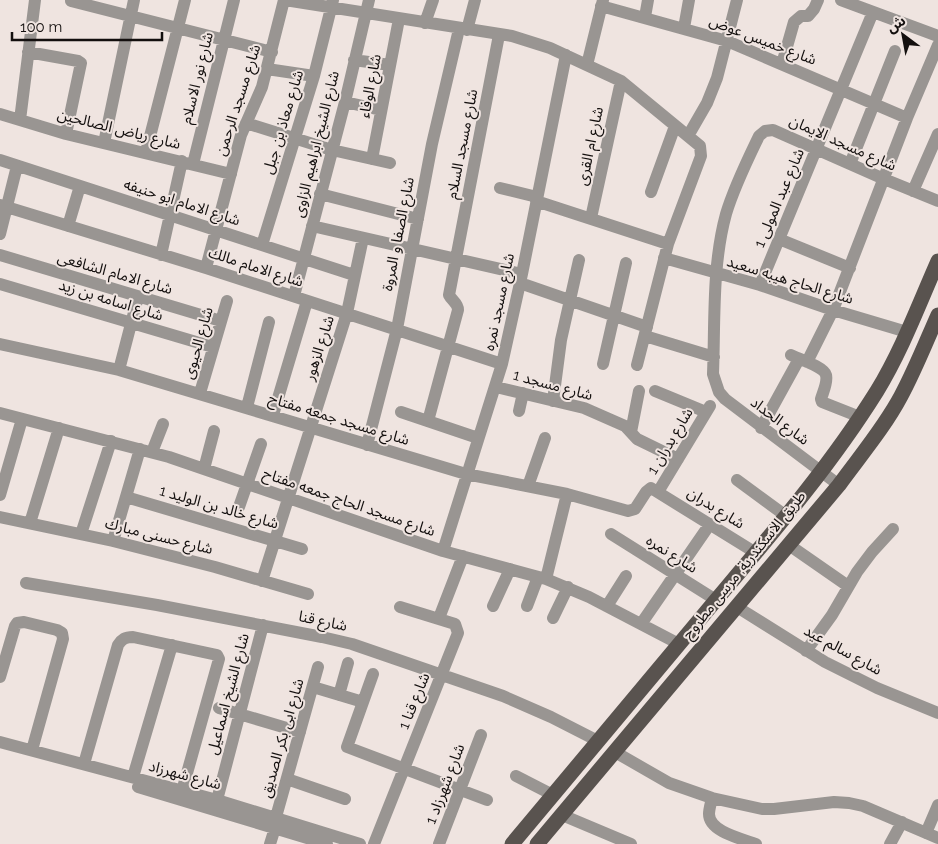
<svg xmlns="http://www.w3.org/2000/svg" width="938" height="844" viewBox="0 0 938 844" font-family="Raleway,'Noto Sans Arabic',sans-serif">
<rect width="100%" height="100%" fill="#efe4e0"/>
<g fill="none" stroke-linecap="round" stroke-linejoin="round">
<path stroke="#999592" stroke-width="12" d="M285 0 512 36 550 48 621 81 700 146 701 156 668 244 637 365
M841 0 938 36
M71 1 272 52
M601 6 727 41 907 118
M645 17 648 0
M425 23 433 0
M684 28 689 0
M467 30 475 0
M28 52 78 61 81 63 66 134
M354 60 390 65
M782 64 794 22 801 16H808L814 9 818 0
M587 65 603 0
M267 69 314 76
M345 102 381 110
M0 114 66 134 231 174
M20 120 35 0
M246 123 332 150 390 163
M688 136 707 103 717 78 737 0
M104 143 134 0
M146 152 185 0
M372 159 399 19
M0 160 354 275
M193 164 234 0
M850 164 895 51
M500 188 537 197
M913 191 938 134
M651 192 675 126
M320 194 418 219
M536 201 668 244
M0 205 206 268 502 364
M591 218 621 81
M68 226 80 186
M312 226 522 274
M0 234 17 166
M779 239 850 268
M262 245 314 76 333 0
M0 255 221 321
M161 255 182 161
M664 258 760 285 833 310 907 332
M206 268 241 135 262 87 284 0
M520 283 647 327
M0 284 213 347
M760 285 873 12
M294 296 345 102 369 0
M645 336 714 357
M0 344 119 370 466 474 567 494 628 511 635 509 646 492 651 488 756 553
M791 355C799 359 824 367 826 375 828 382 823 392 821 399L822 402 860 417
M807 362 833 310 907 118 938 45
M603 364 626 263
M119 370 138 297
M496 387 584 408 625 426 637 439 678 459
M655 391 706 412
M200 393 227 301
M553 401 561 340 579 260
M247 407 269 322
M519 411 523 393
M401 412 478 438
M0 413 169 457 443 551 546 579 589 597 679 644
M273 415 307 301
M428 421 458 310C458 303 452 301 449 295L499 35
M761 428 799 359
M631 432 639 391
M367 445 397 329 432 144 459 29
M152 452 163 424
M204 469 214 431
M737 480 786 516
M839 485 725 399 719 392 713 374C715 321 712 265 726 214 734 187 747 161 759 136L765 131 773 130 884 179 938 201
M528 486 545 438
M658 492 710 406
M0 495 22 419
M126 497 302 549
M239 507 261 444
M0 517 113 541 215 567 308 594
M30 523 59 428
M81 534 111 441
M611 534 716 600
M113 541 140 449
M789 545 848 586
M443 551 502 364 522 274 566 55
M546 579 567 494
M262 581 347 313 363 238
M26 583 157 605 322 637 352 644 503 696 551 717 598 741
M493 606 510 569
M527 606 538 577
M607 606 626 576
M737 607 825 662 877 688 938 713
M439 618 463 556
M553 618 568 587
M641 624 710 524
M806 651 832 615 857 572 872 552 893 529
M373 674 347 747 487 800
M0 677 15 626 17 623 24 622 57 630 62 633 63 639 32 750
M313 687 363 702
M339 695 348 663
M219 708 300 732
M0 742 217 800 360 844
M615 752 669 783 712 798 762 809H774L834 802 849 803 863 806 938 838
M84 764 118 645C122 639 125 637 133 637L217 655 219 659 182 791
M516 776 553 795
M133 777 172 645
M287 779 345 799
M138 787 327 844
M712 798C711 803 709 809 709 814 709 832 743 839 756 844
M217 800 263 625
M562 815 631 844
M276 817 318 667
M926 833 938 805
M270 844 275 828
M374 844 458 633 455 624 400 607
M439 844 481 735
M890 844 902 822"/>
<path stroke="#59534f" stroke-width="15" d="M512 844C578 765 644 686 711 606 769 537 829 468 877 391 902 350 919 304 938 261
M537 844 839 485C860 456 884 428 901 396 915 370 926 342 938 315"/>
</g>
<g text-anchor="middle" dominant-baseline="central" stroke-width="4" stroke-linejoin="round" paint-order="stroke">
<g font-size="15" fill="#130f0e" stroke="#efe4e0">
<text transform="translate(763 40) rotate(21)">شارع خميس عوض</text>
<text transform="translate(197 78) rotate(-76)">شارع نور الاسلام</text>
<text transform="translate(370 86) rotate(-79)">شارع الوفاء</text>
<text transform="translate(238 100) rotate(-72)">شارع مسجد الرحمن</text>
<text transform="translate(283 122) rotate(-73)">شارع معاذ بن جبل</text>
<text transform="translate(119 129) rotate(14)">شارع رياض الصالحين</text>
<text transform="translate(843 143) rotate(24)">شارع مسجد الايمان</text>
<text transform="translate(316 144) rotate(-76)">شارع الشيخ ابراهيم الزاوى</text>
<text transform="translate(462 144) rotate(-79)">شارع مسجد السلام</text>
<text transform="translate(590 146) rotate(-78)">شارع ام القرى</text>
<text transform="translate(779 198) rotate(-67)">شارع عبد المولى 1</text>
<text transform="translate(182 202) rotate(18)">شارع الامام ابو حنيفه</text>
<text transform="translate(398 234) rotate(-79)">شارع الصفا و المروة</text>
<text transform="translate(256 267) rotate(18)">شارع الامام مالك</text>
<text transform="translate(115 273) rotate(16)">شارع الامام الشافعى</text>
<text transform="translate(790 280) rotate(17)">شارع الحاج هيبه سعيد</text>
<text transform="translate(111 300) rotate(17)">شارع اسامه بن زيد</text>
<text transform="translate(499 302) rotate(-78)">شارع مسجد نمره</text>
<text transform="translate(198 343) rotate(-74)">شارع الحيوى</text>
<text transform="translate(319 348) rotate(-72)">شارع الزهور</text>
<text transform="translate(553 385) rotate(15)">شارع مسجد 1</text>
<text transform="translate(339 419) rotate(17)">شارع مسجد جمعه مفتاح</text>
<text transform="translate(780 421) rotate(37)">شارع الحداد</text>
<text transform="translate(670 441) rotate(-59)">شارع بدران 1</text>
<text transform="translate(349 502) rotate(19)">شارع مسجد الحاج جمعه مفتاح</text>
<text transform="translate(219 507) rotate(16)">شارع خالد بن الوليد 1</text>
<text transform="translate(716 508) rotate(32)">شارع بدران</text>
<text transform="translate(159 536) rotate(14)">شارع حسنى مبارك</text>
<text transform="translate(672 554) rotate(32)">شارع نمره</text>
<text transform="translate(744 565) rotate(-51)">طريق الاسكندرية, مرسى مطروح</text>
<text transform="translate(323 621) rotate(12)">شارع قنا</text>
<text transform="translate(843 650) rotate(29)">شارع سالم عيد</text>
<text transform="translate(228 694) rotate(-75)">شارع الشيخ اسماعيل</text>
<text transform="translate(414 701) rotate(-68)">شارع قنا 1</text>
<text transform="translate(282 738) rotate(-74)">شارع ابى بكر الصديق</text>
<text transform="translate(185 775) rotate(15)">شارع شهرزاد</text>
<text transform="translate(445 784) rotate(-69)">شارع شهرزاد 1</text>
</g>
</g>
<g transform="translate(903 35) rotate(328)" stroke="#efe4e0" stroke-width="4" paint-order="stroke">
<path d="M0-4L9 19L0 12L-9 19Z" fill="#130f0e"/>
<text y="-8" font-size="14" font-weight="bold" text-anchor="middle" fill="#130f0e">ش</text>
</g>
<path d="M12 32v8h150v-8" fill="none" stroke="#130f0e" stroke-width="2.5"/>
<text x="20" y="32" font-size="15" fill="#130f0e" stroke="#efe4e0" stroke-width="4" paint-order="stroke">100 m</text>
</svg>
